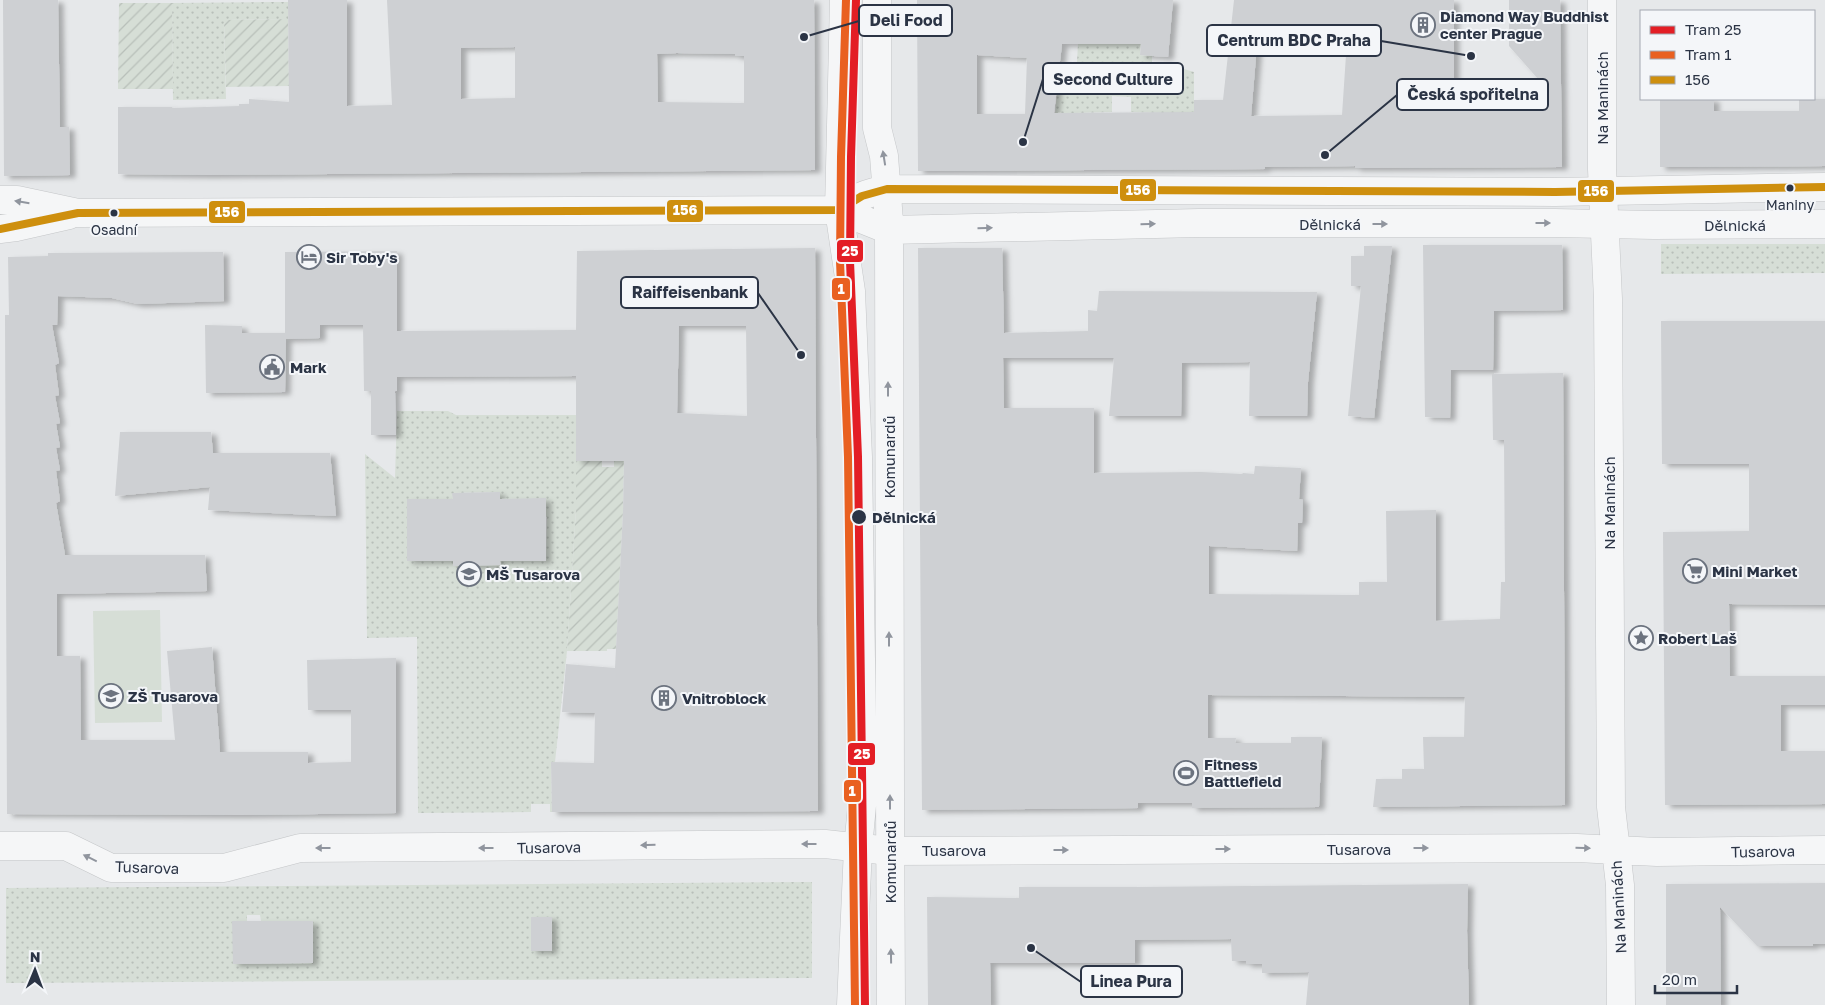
<svg xmlns="http://www.w3.org/2000/svg" width="1825" height="1005" viewBox="0 0 1825 1005" font-family="'Golos Text',sans-serif">
<defs>
<pattern id="grass-dots" width="8" height="8" patternUnits="userSpaceOnUse" patternTransform="scale(1.25)"><rect width="8" height="8" fill="#d6ded6"/><path d="M2 2h.1M6 6h.1" fill="none" stroke="#b8bfb9" stroke-width="1.8" stroke-linecap="round"/></pattern>
<pattern id="garden-furrows" width="10" height="10" patternUnits="userSpaceOnUse" patternTransform="scale(1.25)"><rect width="10" height="10" fill="#d6ded6"/><path d="M-1 1l2-2M0 10L10 0M9 11l2-2" fill="none" stroke="#b8bfb9"/></pattern>
<filter id="shadow"><feDropShadow dx="5.5" dy="3" stdDeviation="2.5" flood-color="#0004"/></filter>
</defs>
<rect width="100%" height="100%" fill="#e6e8ea"/>
<path fill="url(#grass-dots)" fill-rule="evenodd" d="M272 2H288V19L224 20 226 99 173 100 172 3Z
M1078 44H1141L1140 55 1152 56V62L1167 64 1194 72V114L1131 112V97L1112 96V112L1077 113 1055 116 1058 78 1076 79Z
M1661 244H1825V273L1661 274Z
M397 411H448L456 415H576V510L567 651 555 762H551L552 812H550V804H531V812L418 813 417 637 367 638 365 454 395 478ZM500 492V499L547 517 546 561H500V565L453 566V561H407V499H453V493Z
M812 882V978L6 983V888ZM247 915H260L261 921H313V963L233 964 247 921ZM531 917H552V951H531Z"/>
<path fill="url(#garden-furrows)" d="M119 3H172L173 89H118Z
M288 19 289 86 226 87 224 20Z
M576 461H602V467H614V461H624L623 512 616 649H607V651H567L576 510Z"/>
<path fill="#d6ded6" d="M160 610 162 722 95 723 93 611Z"/>
<path fill="#ced0d3" fill-rule="evenodd" filter="url(#shadow)" d="M3 0H58L60 127H69L70 175 4 176Z
M288 0H347V106L392 105 387 0H814L815 170 208 175 118 174V107H172V108L239 106V104H249V99L289 102ZM515 47V98L461 99V48ZM677 53 735 54V56H744V103L658 102 657 54Z
M917 0H1173L1168 57 1140 55 1141 44H1062L1054 113 1194 112V100H1223L1234 0H1454V82L1480 81V88H1546L1509 46V0H1560L1562 167 1373 168H1355V166L1265 167V169L918 171ZM1258 33 1347 40 1342 115 1251 116ZM977 55 1027 58 1025 114H977Z
M1660 99H1714V111H1799V99H1825V166L1660 167Z
M1423 245H1562L1563 310 1494 311 1493 370H1451L1450 418 1425 417Z
M1364 246H1392L1374 418 1348 416 1361 286H1351V256H1364Z
M815 248 818 811 552 812 551 762 594 763 595 713 562 712 566 664 615 668 623 512 624 461H576V376L397 377V391H395L396 435H371V391H364L363 325H320V338L286 339 285 392 206 393 205 325 242 326V333H285V252L397 251V331L576 330 577 251ZM679 326H746L747 416 677 413Z
M918 248H1002L1004 333 1088 331V310L1097 311 1099 291 1317 292 1308 382 1307 416H1249L1250 362 1182 363 1181 416H1109L1114 358H1003L1004 408H1094V473L1201 472 1242 474 1243 473 1254 474 1255 466 1301 468 1299 499 1303 500 1302 523H1298L1297 551 1209 546V594L1359 595V582H1387L1386 511 1436 510V621L1500 619 1501 582H1505L1504 440H1493L1492 374 1563 373 1565 805 1373 807 1376 779H1402V769H1424L1423 737H1464L1465 697 1208 695V738H1236L1235 743H1291V737H1322L1319 807 1192 808V803H1138V808L922 810Z
M223 252 224 301 138 304 112 298 58 296 57 325H52L59 363 55 365 59 395 55 396 60 423 56 424 60 447 56 448 60 470 56 471 60 501 56 503 65 555H205L207 591 57 594V656H80L81 740H175L167 651 212 647 220 752H308V763L351 762V710H308L307 660 396 658V813L241 815 7 814 5 315H9L8 257 48 256V253Z
M1661 321H1825V605L1729 604 1730 676H1825V705H1781V751H1825V804L1665 805 1663 532 1749 531V464H1662Z
M120 432H211L213 453H330L336 516 208 510 210 487 115 496Z
M500 492V499L546 498V561H500L501 565 453 566V561H407V499H453L452 493Z
M1825 883V944H1813V946H1757L1720 907 1721 1005H1666V884Z
M1468 884 1467 931 1469 1005H1306L1309 972 1262 973V964H1246V961H1232L1231 939 1135 940V963H990L991 1005H928L927 897 1019 898V887H1136Z
M531 917H552V951H531Z
M232 921H313V963L233 964Z"/>
<g fill="none" stroke-linecap="round" stroke-linejoin="round">
<defs>
<path id="minor" d="M1602 0V169L1608 299 1611 807 1620 885 1621 1005
M0 846H66L111 868H224L300 848 825 844 890 851 1577 848 1657 852 1825 850"/>
<path id="tertiary" d="M844 0 839 210 851 291 858 457 863 795 858 848 851 1005
M877 0V128L884 156 889 221 890 795 891 1005
M0 200H17L78 213 839 210 889 230 1199 223H1555L1654 225 1825 224
M839 210C856 197 867 193 887 189L1555 192 1825 187
M0 229 16 227 69 215"/>
</defs>
<use href="#minor" stroke="#c4c6c8" stroke-width="29"/>
<use href="#tertiary" stroke="#c4c6c8" stroke-width="29"/>
<use href="#minor" stroke="#f5f6f7" stroke-width="28"/>
<use href="#tertiary" stroke="#f5f6f7" stroke-width="28"/>
<defs>
<path id="bus-1" d="M0 229 78 213 839 210 862 196 887 189 1555 192 1825 187"/>
</defs>
<use href="#bus-1" stroke="#f4f6f9" stroke-width="11"/>
<use href="#bus-1" stroke="#ce8f0e" stroke-width="8"/>
<defs>
<path id="tram-1" d="M856 0 851 157 850 261 858 457 865 1005"/>
<path id="tram-2" d="M846 0 841 157 840 261 848 457 855 1005"/>
</defs>
<use href="#tram-1" stroke="#f4f6f9" stroke-width="11"/>
<use href="#tram-2" stroke="#f4f6f9" stroke-width="11"/>
<use href="#tram-1" stroke="#e31e25" stroke-width="8"/>
<use href="#tram-2" stroke="#e96020" stroke-width="8"/>
</g>
<defs><path id="oneway-solid" d="M-6-.8H1V-3.2L6.5 0L1 3.2V.8H-6Z" transform="scale(1.25)"/></defs>
<g fill="#90959e">
<use href="#oneway-solid" transform="translate(884 158) rotate(-99)"/>
<use href="#oneway-solid" transform="translate(22 202) rotate(-171)"/>
<use href="#oneway-solid" transform="translate(1543 223)"/>
<use href="#oneway-solid" transform="translate(1148 224) rotate(-1)"/>
<use href="#oneway-solid" transform="translate(1380 224)"/>
<use href="#oneway-solid" transform="translate(985 228) rotate(-1)"/>
<use href="#oneway-solid" transform="translate(888 389) rotate(-90)"/>
<use href="#oneway-solid" transform="translate(889 639) rotate(-90)"/>
<use href="#oneway-solid" transform="translate(890 802) rotate(-90)"/>
<use href="#oneway-solid" transform="translate(809 844) rotate(180)"/>
<use href="#oneway-solid" transform="translate(648 845) rotate(179)"/>
<use href="#oneway-solid" transform="translate(323 848) rotate(180)"/>
<use href="#oneway-solid" transform="translate(486 848) rotate(180)"/>
<use href="#oneway-solid" transform="translate(1421 848)"/>
<use href="#oneway-solid" transform="translate(1583 848) rotate(2)"/>
<use href="#oneway-solid" transform="translate(1223 849)"/>
<use href="#oneway-solid" transform="translate(1061 850)"/>
<use href="#oneway-solid" transform="translate(90 858) rotate(-154)"/>
<use href="#oneway-solid" transform="translate(891 956) rotate(-91)"/>
</g>
<defs>
<symbol id="building-ring" viewBox="-11 -11 22 22"><circle r="9.5" fill="#f4f6f9" stroke="#6c737f" stroke-width="1.5"/><path d="M-4-6H4V6H1V3H-1V6H-4ZM-2.5-4.3h1.7v1.8h-1.7ZM.8-4.3h1.7v1.8H.8ZM-2.5-1h1.7V.8h-1.7ZM.8-1h1.7V.8H.8Z" fill="#6c737f"/></symbol>
<symbol id="hotel-ring" viewBox="-11 -11 22 22"><circle r="9.5" fill="#f4f6f9" stroke="#6c737f" stroke-width="1.5"/><path d="M-6-4.5h1.5V1H6V5H4.5V3h-9V5H-6ZM-4 0a1.8 1.8 0 1 1 3.6 0ZM.5 0V-2.5h3Q6-2.5 6 0Z" fill="#6c737f"/></symbol>
<symbol id="civic-ring" viewBox="-11 -11 22 22"><circle r="9.5" fill="#f4f6f9" stroke="#6c737f" stroke-width="1.5"/><path d="M-.6-6.5H3V-4.5H.6V-3L4-1V1h2V6H-6V1h2V-1L-.6-3ZM-1.2 2.5V6h2.4V2.5Z" fill="#6c737f"/></symbol>
<symbol id="supermarket-ring" viewBox="-11 -11 22 22"><circle r="9.5" fill="#f4f6f9" stroke="#6c737f" stroke-width="1.5"/><path d="M-6-5.5h2.5l.6 2H6L4.5 2H-2.5L-4.4-4H-6ZM-1.5 3.2a1.3 1.3 0 1 0 .1 0ZM3 3.2a1.3 1.3 0 1 0 .1 0Z" fill="#6c737f"/></symbol>
<symbol id="school-ring" viewBox="-11 -11 22 22"><circle r="9.5" fill="#f4f6f9" stroke="#6c737f" stroke-width="1.5"/><path d="M0-5L7-2L0 1L-7-2ZM-4 1L0 2.5L4 1V4Q0 6-4 4Z" fill="#6c737f"/></symbol>
<symbol id="sight-ring" viewBox="-11 -11 22 22"><circle r="9.5" fill="#f4f6f9" stroke="#6c737f" stroke-width="1.5"/><path d="M0-6L1.8-2.2L6-1.7L2.9 1.2L3.7 5.4L0 3.3L-3.7 5.4L-2.9 1.2L-6-1.7L-1.8-2.2Z" fill="#6c737f"/></symbol>
<symbol id="stadium-ring" viewBox="-11 -11 22 22"><circle r="9.5" fill="#f4f6f9" stroke="#6c737f" stroke-width="1.5"/><path d="M0-5a6.5 5 0 1 0 0 10a6.5 5 0 1 0 0-10ZM-3.5-1.8h7v3.6h-7Z" fill="#6c737f"/></symbol>
</defs>
<g fill-rule="evenodd">
<use href="#building-ring" x="1409" y="11" width="28" height="28"/>
<use href="#hotel-ring" x="295" y="243" width="28" height="28"/>
<use href="#civic-ring" x="258" y="353" width="28" height="28"/>
<use href="#supermarket-ring" x="1681" y="557" width="28" height="28"/>
<use href="#school-ring" x="455" y="560" width="28" height="28"/>
<use href="#sight-ring" x="1627" y="624" width="28" height="28"/>
<use href="#school-ring" x="97" y="682" width="28" height="28"/>
<use href="#building-ring" x="650" y="684" width="28" height="28"/>
<use href="#stadium-ring" x="1172" y="759" width="28" height="28"/>
</g>
<g fill="#2b3445" stroke="#f4f6f9" stroke-width="2">
<circle cx="1790" cy="188" r="4.5"/>
<circle cx="114" cy="213" r="4.5"/>
<circle cx="859" cy="517" r="8"/>
</g>
<g text-anchor="middle" dominant-baseline="central" stroke-width="4" stroke-linejoin="round" paint-order="stroke">
<g font-size="14" fill="#2b3445" stroke="#f4f6f9">
<text x="1790" y="204">Maniny</text>
<text x="114" y="229">Osadní</text>
</g>
<g font-size="15" font-weight="bold" fill="#2b3445" stroke="#f4f6f9" text-anchor="start">
<text x="1440" y="16">Diamond Way Buddhist<tspan x="1440" dy="17">center Prague</tspan></text>
<text x="326" y="257">Sir Toby's</text>
<text x="290" y="367">Mark</text>
<text x="1712" y="571">Mini Market</text>
<text x="486" y="574">MŠ Tusarova</text>
<text x="1658" y="638">Robert Laš</text>
<text x="128" y="696">ZŠ Tusarova</text>
<text x="682" y="698">Vnitroblock</text>
<text x="1204" y="764">Fitness<tspan x="1204" dy="17">Battlefield</tspan></text>
</g>
<g font-size="15" fill="#2b3445" stroke="#f4f6f9">
<text transform="translate(1602 98) rotate(-90)">Na Maninách</text>
<text x="1330" y="224">Dělnická</text>
<text x="1735" y="225">Dělnická</text>
<text transform="translate(889 457) rotate(-90)">Komunardů</text>
<text transform="translate(1609 503) rotate(-90)">Na Maninách</text>
<text transform="translate(549 847) rotate(-1)">Tusarova</text>
<text x="1359" y="849">Tusarova</text>
<text x="954" y="850">Tusarova</text>
<text transform="translate(1763 851) rotate(-1)">Tusarova</text>
<text transform="translate(890 862) rotate(-90)">Komunardů</text>
<text transform="translate(147 867) rotate(2)">Tusarova</text>
<text transform="translate(1618 907) rotate(-93)">Na Maninách</text>
</g>
<g font-size="15" font-weight="bold" fill="#2b3445" stroke="#f4f6f9" text-anchor="start">
<text x="872" y="517">Dělnická</text>
</g>
</g>
<path fill="none" stroke="#2b3445" stroke-width="2" d="M804 37L859 21M1471 56L1381 41M1023 142L1043 79M1325 155L1397 95M801 355L758 293M1031 948L1081 982"/>
<g fill="#2b3445" stroke="#f4f6f9" stroke-width="2">
<circle cx="804" cy="37" r="5"/>
<circle cx="1471" cy="56" r="5"/>
<circle cx="1023" cy="142" r="5"/>
<circle cx="1325" cy="155" r="5"/>
<circle cx="801" cy="355" r="5"/>
<circle cx="1031" cy="948" r="5"/>
</g>
<g fill="#f4f6f9" stroke="#2b3445" stroke-width="2">
<rect x="859" y="5" width="93" height="31" rx="5"/>
<rect x="1207" y="25" width="174" height="31" rx="5"/>
<rect x="1043" y="63" width="140" height="31" rx="5"/>
<rect x="1397" y="79" width="151" height="31" rx="5"/>
<rect x="621" y="277" width="137" height="31" rx="5"/>
<rect x="1081" y="966" width="101" height="31" rx="5"/>
</g>
<g font-size="16" text-anchor="middle" font-weight="bold" fill="#2b3445">
<text x="906" y="26">Deli Food</text>
<text x="1294" y="46">Centrum BDC Praha</text>
<text x="1113" y="85">Second Culture</text>
<text x="1473" y="100">Česká spořitelna</text>
<text x="690" y="298">Raiffeisenbank</text>
<text x="1131" y="987">Linea Pura</text>
</g>
<g stroke="#f4f6f9" stroke-width="2">
<rect x="1119" y="178" width="38" height="24" rx="5" fill="#ce8f0e"/>
<rect x="1577" y="179" width="38" height="24" rx="5" fill="#ce8f0e"/>
<rect x="666" y="199" width="38" height="24" rx="5" fill="#ce8f0e"/>
<rect x="208" y="200" width="38" height="24" rx="5" fill="#ce8f0e"/>
<rect x="836" y="239" width="28" height="24" rx="5" fill="#e31e25"/>
<rect x="831" y="277" width="20" height="24" rx="5" fill="#e96020"/>
<rect x="847" y="742" width="29" height="24" rx="5" fill="#e31e25"/>
<rect x="843" y="779" width="19" height="24" rx="5" fill="#e96020"/>
</g>
<g font-size="14" text-anchor="middle" font-weight="bold" fill="#fff">
<text x="1138" y="195">156</text>
<text x="1596" y="196">156</text>
<text x="685" y="215">156</text>
<text x="227" y="217">156</text>
<text x="850" y="256">25</text>
<text x="841" y="294">1</text>
<text x="862" y="759">25</text>
<text x="852" y="796">1</text>
</g>
<rect x="1640" y="10" width="175" height="90" fill="#f4f6f9" stroke="#a4a8b1"/>
<rect x="1650" y="26" width="25" height="8" fill="#e31e25" stroke="#a4a8b1"/>
<text x="1685" y="35" font-size="15" fill="#2b3445">Tram 25</text>
<rect x="1650" y="51" width="25" height="8" fill="#e96020" stroke="#a4a8b1"/>
<text x="1685" y="60" font-size="15" fill="#2b3445">Tram 1</text>
<rect x="1650" y="76" width="25" height="8" fill="#ce8f0e" stroke="#a4a8b1"/>
<text x="1685" y="85" font-size="15" fill="#2b3445">156</text>
<g transform="translate(35 970) rotate(1)" stroke="#f4f6f9" stroke-width="4" paint-order="stroke">
<path d="M0-4L9 19L0 12L-9 19Z" fill="#2b3445"/>
<text y="-8" font-size="14" font-weight="bold" text-anchor="middle" fill="#2b3445">N</text>
</g>
<path d="M1655 985v8h82v-8" fill="none" stroke="#2b3445" stroke-width="2.5"/>
<text x="1662" y="985" font-size="15" fill="#2b3445" stroke="#f4f6f9" stroke-width="4" paint-order="stroke">20 m</text>
</svg>
